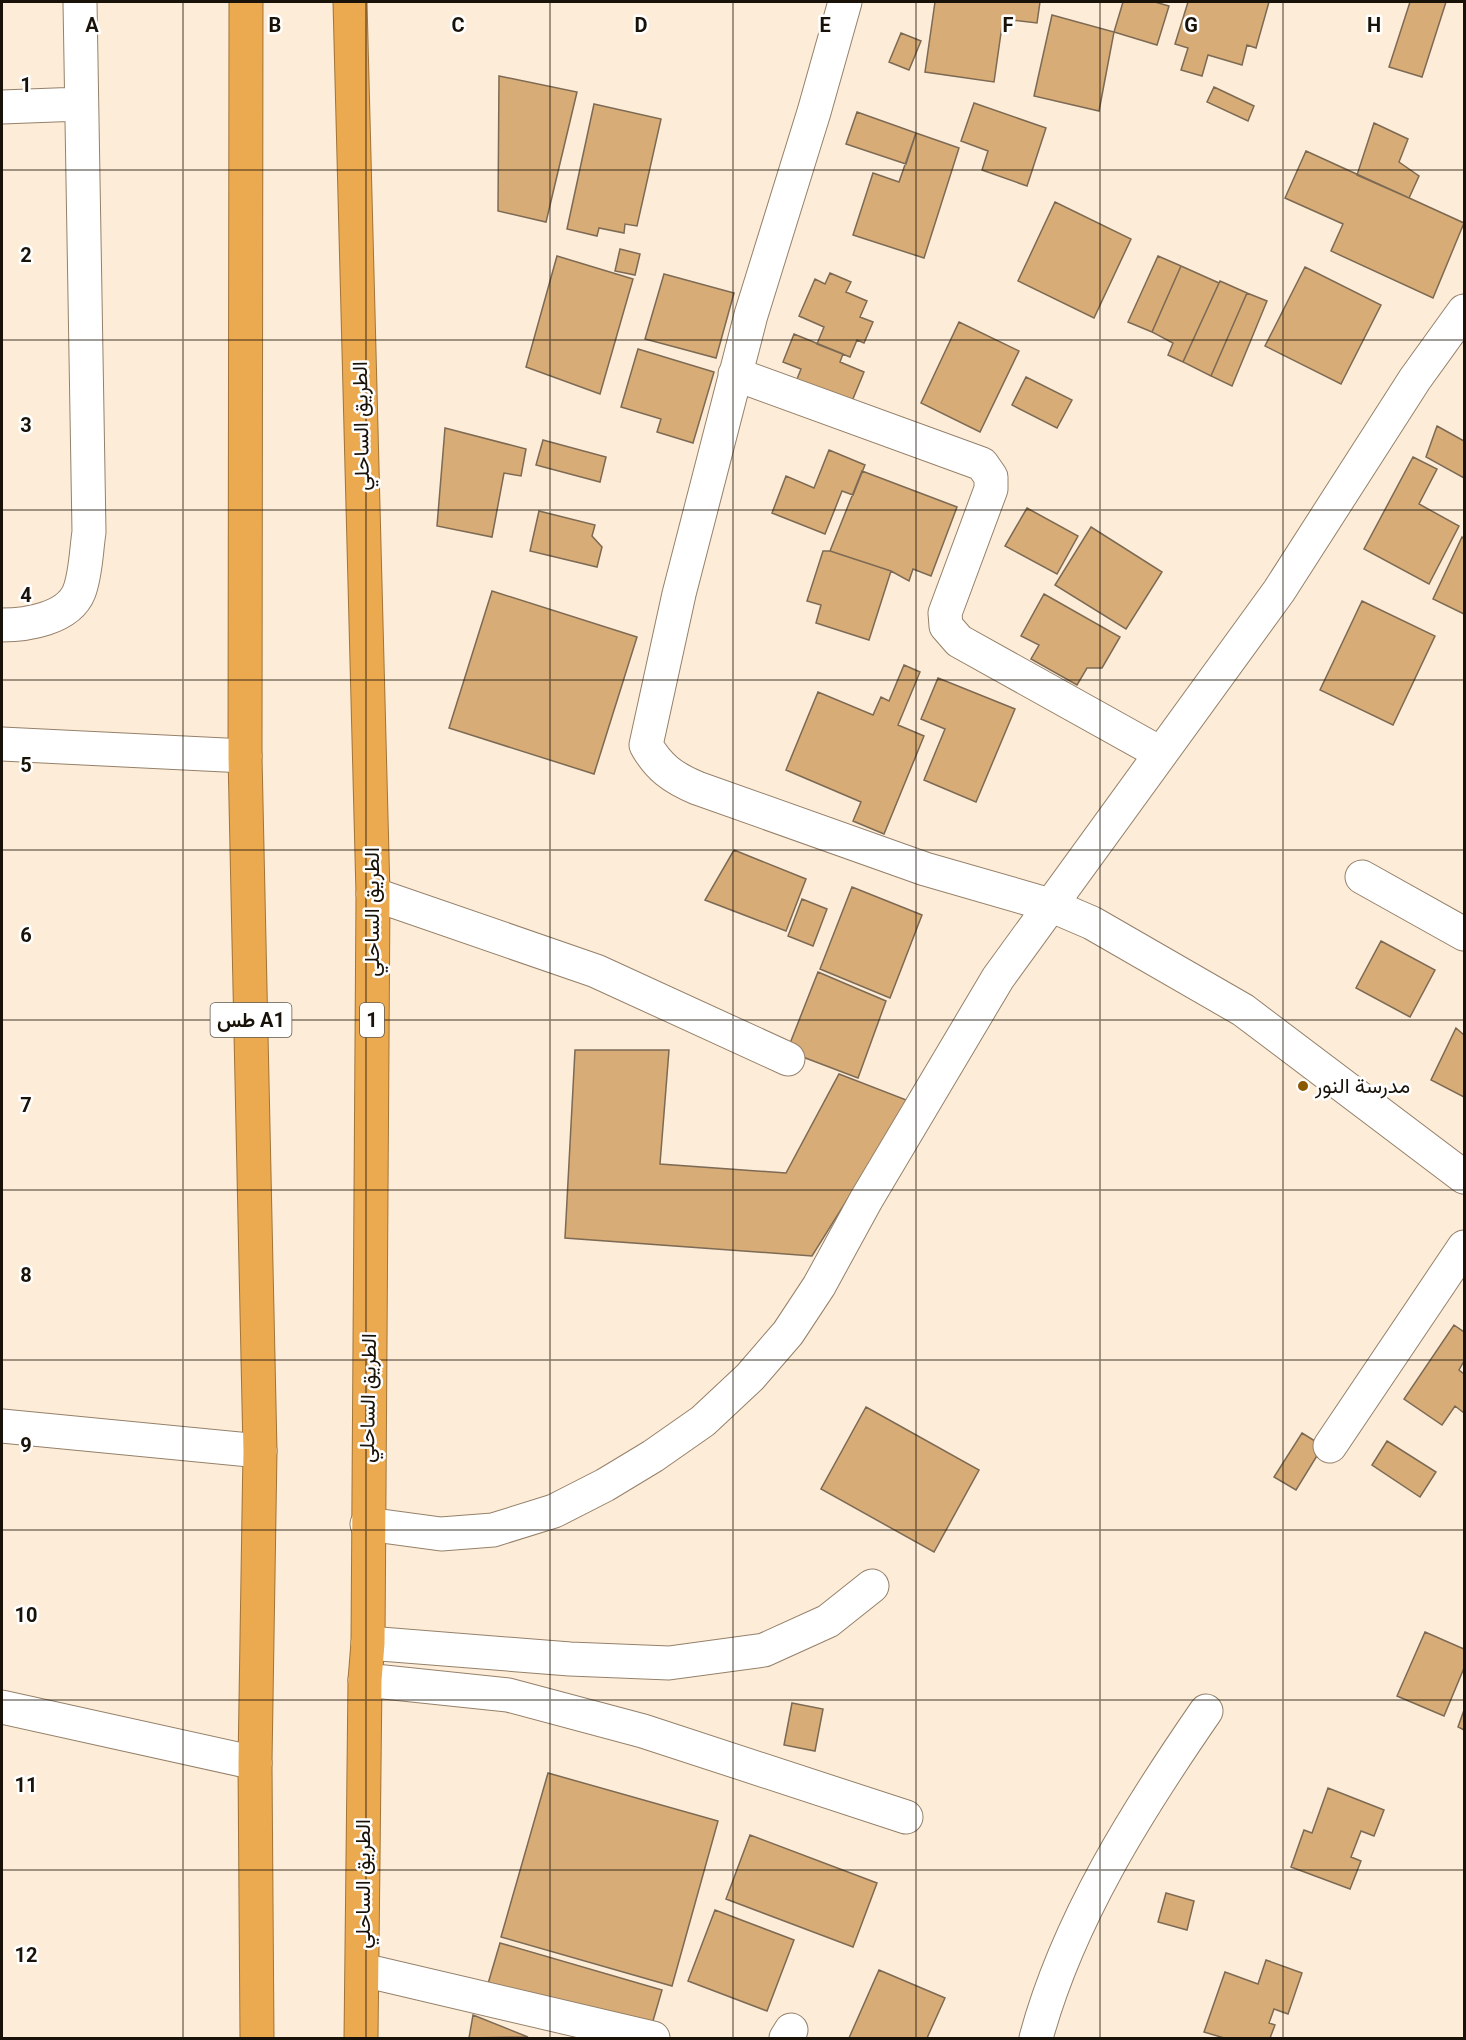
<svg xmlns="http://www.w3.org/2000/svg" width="1466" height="2040" viewBox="0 0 1466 2040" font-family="Roboto,Vazirmatn,sans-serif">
<rect width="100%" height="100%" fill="#fdecd7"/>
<path fill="#d8ac76" stroke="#7d6a54" stroke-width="1.5" d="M935 2H1040L1037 23 1003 19 994 82 925 72Z
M1123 2H1155L1169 6 1157 45 1114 32Z
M1188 2H1269L1256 48 1247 45 1242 65 1208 55 1202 76 1181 70 1188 48 1175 44Z
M1410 2H1446L1422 77 1389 67Z
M1052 15 1114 32 1099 111 1034 96Z
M901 33 921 41 909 70 889 62Z
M499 76 577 92 546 222 498 211Z
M1214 87 1254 106 1248 121 1207 102Z
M974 103 1046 128 1027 186 982 170 988 151 961 141Z
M594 104 661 119 637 226 625 224 624 233 599 228 597 236 567 229Z
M857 112 916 133 906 164 846 144Z
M1374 123 1408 139 1399 162 1419 176 1409 198 1357 175Z
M916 133 959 148 924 258 853 235 873 173 899 182Z
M1306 151 1464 223 1433 298 1331 251 1343 224 1285 198Z
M1055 202 1131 239 1094 318 1018 281Z
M620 249 640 254 635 275 615 271Z
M557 256 633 279 600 394 526 367Z
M1158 256 1181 266 1152 332 1128 322Z
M1181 266 1219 283 1183 362 1168 355 1173 343 1152 332Z
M1305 267 1381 305 1341 384 1265 346Z
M830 273 851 282 846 292 867 301 860 317 873 322 864 343 857 340 850 357 817 344 824 327 799 316 815 279 825 284Z
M664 274 734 293 716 358 645 339Z
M1220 281 1247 293 1211 376 1183 362Z
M1247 293 1267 301 1232 386 1211 376Z
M959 322 1019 351 980 432 921 403Z
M794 334 843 354 840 362 864 372 848 411 793 389 801 369 783 362Z
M638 349 714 372 693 443 657 432 661 419 621 407Z
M1026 377 1072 400 1057 428 1012 405Z
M1437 426 1464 441V478L1426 457Z
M445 428 526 449 521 476 504 473 492 537 437 526Z
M543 440 606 457 600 482 536 465Z
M829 450 865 465 853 495 842 491 825 534 772 513 786 476 814 488Z
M1413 457 1437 469 1419 504 1459 526 1429 584 1364 549Z
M862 471 957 507 931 576 913 569 909 581 891 571 830 551Z
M1027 508 1078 536 1057 574 1005 546Z
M539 511 595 525 592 536 602 547 597 567 530 551Z
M1091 527 1162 572 1126 629 1055 585Z
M1462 537 1464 539V614L1433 599Z
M823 551H830L891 571 869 640 816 623 821 605 807 601Z
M492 591 637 637 594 774 449 728Z
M1044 594 1120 637 1102 668H1087L1077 685 1031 659 1039 645 1021 636Z
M1362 601 1435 636 1393 725 1320 690Z
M904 665 920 672 898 725 924 736 884 834 853 821 861 802 786 770 818 692 873 715 881 697 889 701Z
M938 678 1015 709 976 802 924 780 945 729 921 719Z
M734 850 806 879 786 931 705 900Z
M852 887 922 915 890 998 820 969Z
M802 899 827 909 813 946 788 936Z
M1381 941 1435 970 1410 1017 1356 988Z
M818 972 886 1001 858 1078 787 1051Z
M1456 1028 1464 1035V1097L1431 1080Z
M575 1050H669L660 1164 786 1173 839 1074 909 1101 812 1256 565 1238Z
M1454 1325 1464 1332V1361L1459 1370 1464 1374V1413L1455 1406 1442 1425 1404 1399Z
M866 1407 979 1470 934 1552 821 1489Z
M1302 1433 1323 1446 1296 1490 1274 1477Z
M1387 1441 1436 1472 1420 1497 1372 1465Z
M1425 1632 1464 1649V1668L1444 1716 1397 1696Z
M792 1703 823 1709 815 1751 784 1745Z
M1464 1710V1730L1458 1727Z
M548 1773 718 1821 672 1986 501 1937Z
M1328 1788 1384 1810 1374 1836 1361 1831 1351 1857 1361 1861 1350 1889 1291 1867 1304 1830 1312 1833Z
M750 1835 877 1883 853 1947 726 1899Z
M1166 1893 1194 1901 1187 1930 1158 1922Z
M715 1910 794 1940 767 2011 688 1981Z
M500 1943 662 1990 648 2038 485 1994Z
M1266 1960 1302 1973 1288 2014 1274 2009 1269 2023 1275 2025 1270 2038H1224L1204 2032 1225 1972 1258 1984Z
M879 1970 945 1998 927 2038H849Z
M473 2015 528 2037 469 2038Z"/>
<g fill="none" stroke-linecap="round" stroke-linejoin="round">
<defs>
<path id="minor" d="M845 2 814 112 751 315 679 594 646 745C658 767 673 778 697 788L925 869 1050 905 1092 923 1243 1010 1464 1177
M2 107 81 104
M735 374 982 464 991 477V489L945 613 946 626 959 641 1160 753
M2 625C26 625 68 619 79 592 86 574 86 552 89 532L80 2
M2 744 245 756
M1362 877 1464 934
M373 894 596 971 788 1059
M2 1426 260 1451
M1330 1446 1464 1247
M367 1524 441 1534 493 1530 554 1511 605 1485 653 1456 703 1421 750 1377 788 1333 819 1286 866 1200 998 978 1279 591 1415 379 1464 311
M368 1643 570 1659 669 1663 764 1650 828 1621 872 1586
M365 1680 508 1695 643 1731 906 1817
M2 1707 255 1763
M363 1970 653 2038
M786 2038 791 2030
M1036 2038C1068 1920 1137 1811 1206 1711"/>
<path id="highway" d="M246 2 245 756 260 1451 255 1763 257 2038
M350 2 373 894 368 1643 365 1680 361 2038"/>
</defs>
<use href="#minor" stroke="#95816a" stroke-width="35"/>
<use href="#highway" stroke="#a27437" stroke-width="35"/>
<use href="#minor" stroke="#fff" stroke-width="33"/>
<use href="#highway" stroke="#eba950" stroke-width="33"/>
</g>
<path fill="none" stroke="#191209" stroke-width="1.5" stroke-opacity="0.55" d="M183 2V2038M366 2V2038M550 2V2038M733 2V2038M916 2V2038M1100 2V2038M1283 2V2038M2 170H1464M2 340H1464M2 510H1464M2 680H1464M2 850H1464M2 1020H1464M2 1190H1464M2 1360H1464M2 1530H1464M2 1700H1464M2 1870H1464"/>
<circle fill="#8a5800" stroke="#fff" stroke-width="2" cx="1303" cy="1086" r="6"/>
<g text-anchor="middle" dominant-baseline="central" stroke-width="5" stroke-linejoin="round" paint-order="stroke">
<g fill="#fff" stroke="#5e5953" stroke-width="1.5">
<rect x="210.5" y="1003" width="81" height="34" rx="4.5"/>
<rect x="360" y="1003" width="24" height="34" rx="4.5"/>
</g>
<g font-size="20" font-weight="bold" fill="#191209">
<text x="251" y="1020">طس A1</text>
<text x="372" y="1020">1</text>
</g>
<g font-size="21" fill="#191209" stroke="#fff">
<text transform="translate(361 426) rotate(-91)">الطريق الساحلي</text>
<text transform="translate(372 912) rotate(-90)">الطريق الساحلي</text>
<text transform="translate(368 1398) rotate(-89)">الطريق الساحلي</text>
<text transform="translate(363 1884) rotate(-90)">الطريق الساحلي</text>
</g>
<g font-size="21" fill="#191209" stroke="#fff" text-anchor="start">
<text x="1315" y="1086">مدرسة النور</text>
</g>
</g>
<g font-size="20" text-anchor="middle" font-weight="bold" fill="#191209" stroke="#fff" stroke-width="5" stroke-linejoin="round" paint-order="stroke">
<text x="92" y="32">A</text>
<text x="275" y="32">B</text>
<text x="458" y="32">C</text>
<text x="641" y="32">D</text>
<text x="825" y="32">E</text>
<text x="1008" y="32">F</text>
<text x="1191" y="32">G</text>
<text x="1374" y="32">H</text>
<text x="26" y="92">1</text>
<text x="26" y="262">2</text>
<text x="26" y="432">3</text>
<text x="26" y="602">4</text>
<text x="26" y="772">5</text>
<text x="26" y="942">6</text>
<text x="26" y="1112">7</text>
<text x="26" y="1282">8</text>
<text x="26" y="1452">9</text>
<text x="26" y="1622">10</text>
<text x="26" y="1792">11</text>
<text x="26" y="1962">12</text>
</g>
<rect width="1466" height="2040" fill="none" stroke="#191209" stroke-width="6"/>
</svg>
